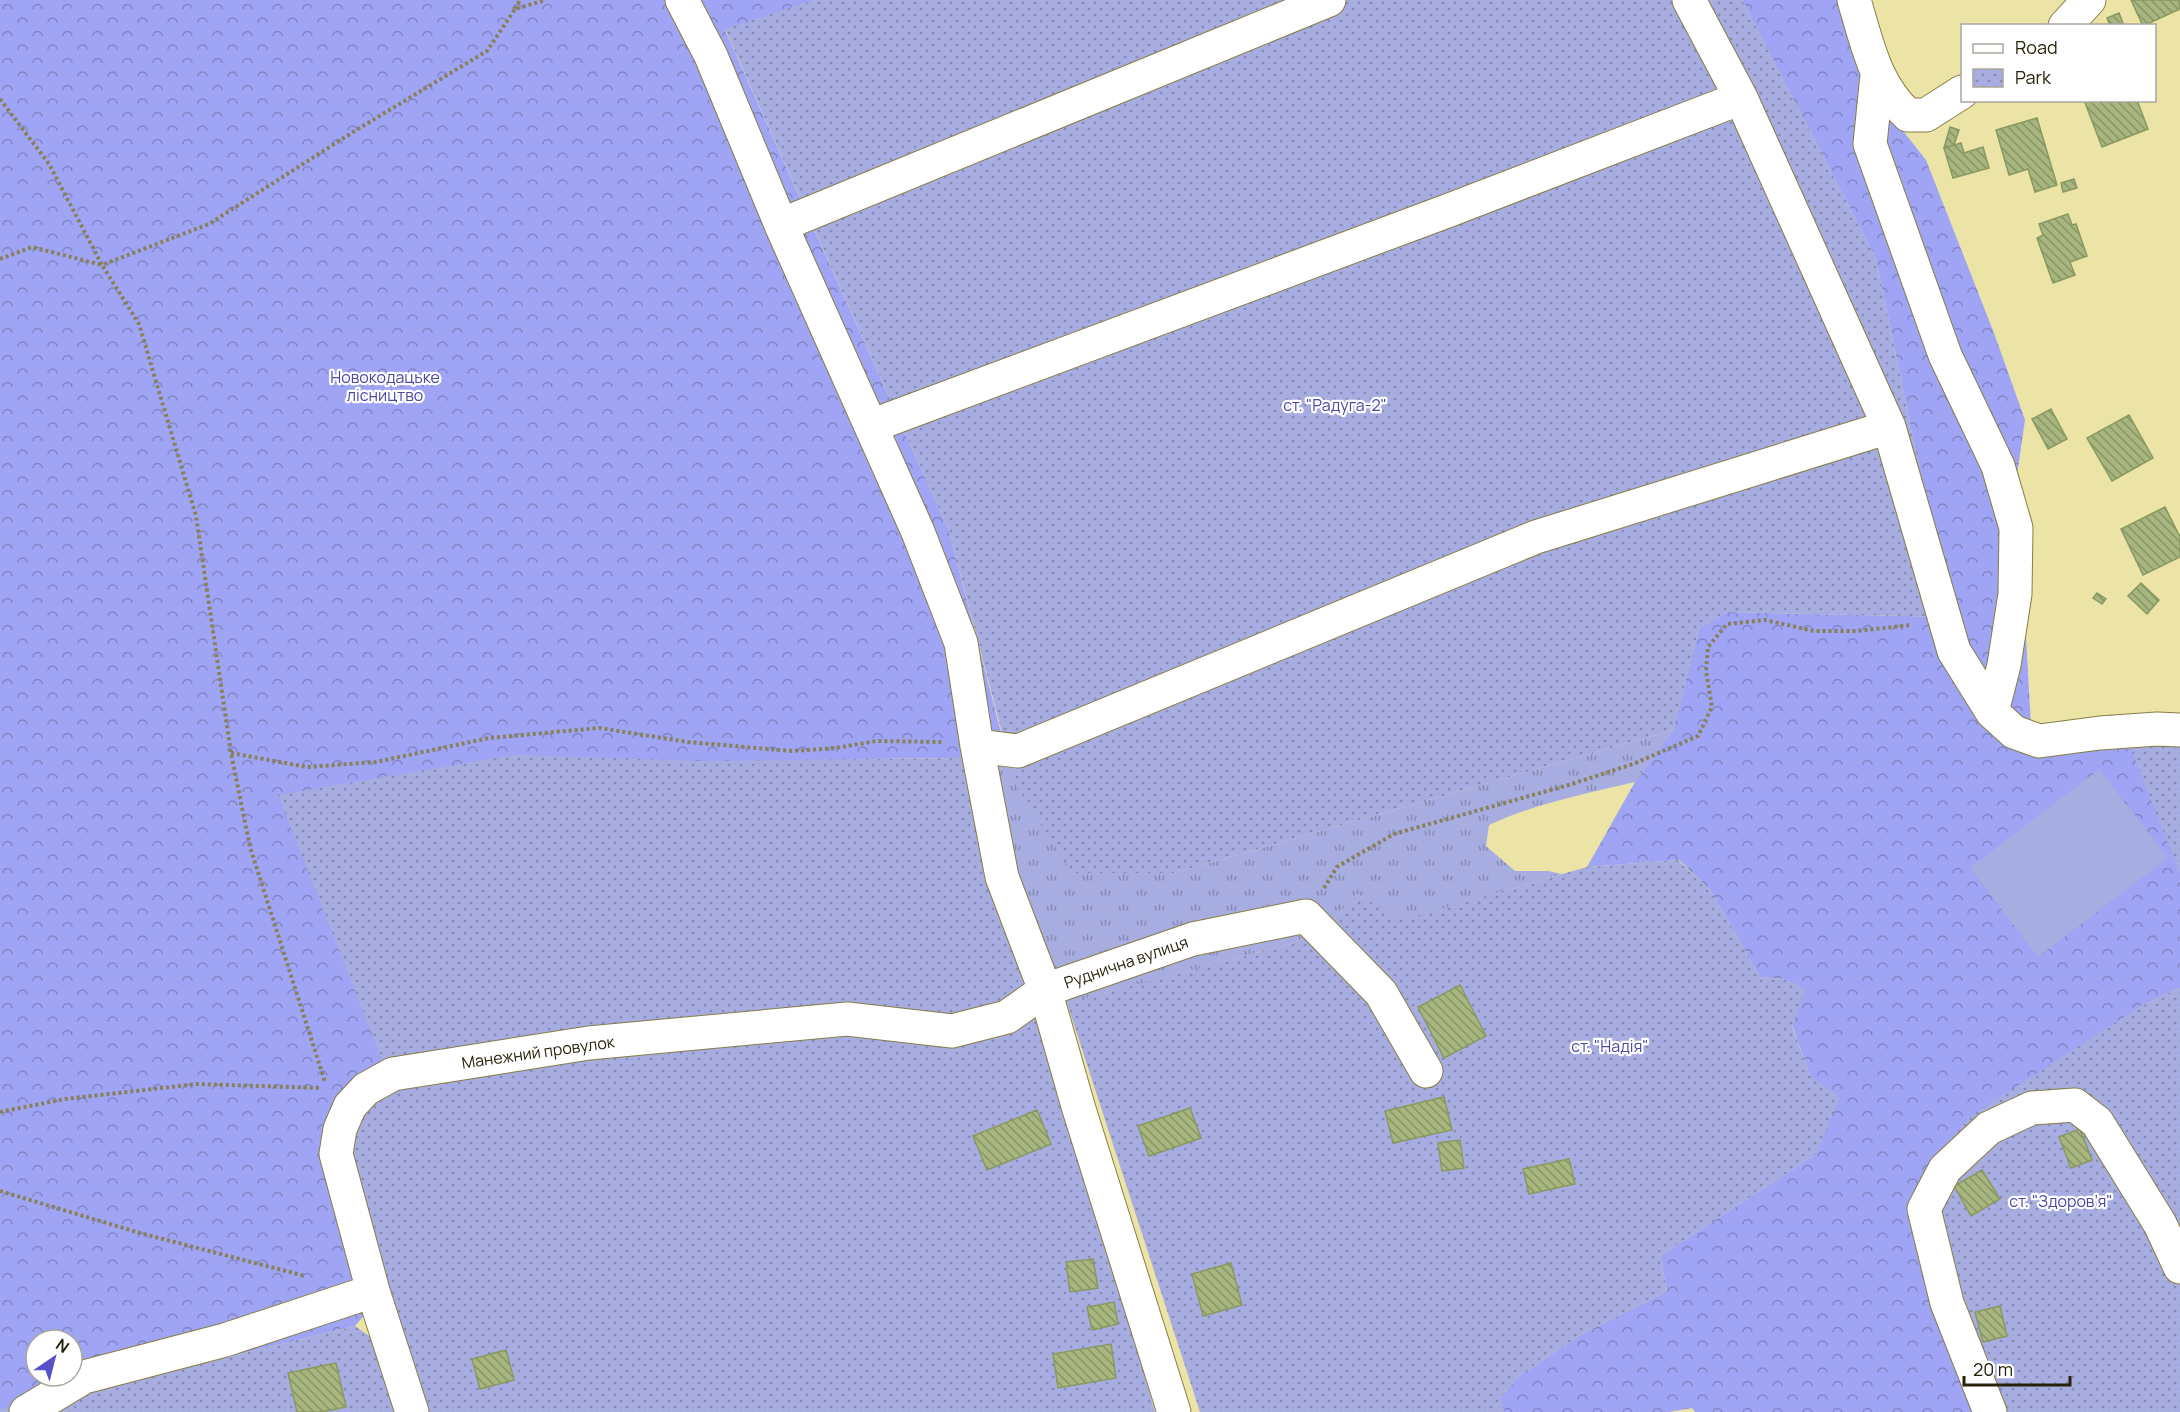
<svg xmlns="http://www.w3.org/2000/svg" width="2180" height="1412" viewBox="0 0 2180 1412" font-family="Manrope,sans-serif">
<defs>
<pattern id="grass-tufts" width="24" height="20" patternUnits="userSpaceOnUse" patternTransform="scale(1.5)"><rect width="24" height="20" fill="#a7ace1"/><path d="M3 7l-1-3M5 7V3M7 7l1-3M15 17l-1-3M17 17v-4M19 17l1-3" fill="none" stroke="#888cb5"/></pattern>
<pattern id="forest-crowns" width="20" height="18" patternUnits="userSpaceOnUse" patternTransform="scale(1.5)"><rect width="20" height="18" fill="#9fa4f4"/><path d="M2 6a3 3 0 1 1 6 0M12 15a3 3 0 1 1 6 0" fill="none" stroke="#8285c4"/></pattern>
<pattern id="park-dots" width="8" height="8" patternUnits="userSpaceOnUse" patternTransform="scale(1.5)"><rect width="8" height="8" fill="#a7ace1"/><path d="M2 2h.1M6 6h.1" fill="none" stroke="#888cb5" stroke-width="1.8" stroke-linecap="round"/></pattern>
<pattern id="building-back-hatch" width="6" height="6" patternUnits="userSpaceOnUse" patternTransform="scale(1.5)"><rect width="6" height="6" fill="#a7b67e"/><path d="M-1 5l2 2M0 0l6 6M5-1l2 2" fill="none" stroke="#889465"/></pattern>
</defs>
<rect width="100%" height="100%" fill="#ece3a7"/>
<path fill="url(#grass-tufts)" d="M1673 730 1635 782C1585 794 1536 803 1489 825L1486 846 1515 871H1548L1562 874 1402 921 1357 894 1329 924 1294 943 1042 1010 965 758 1003 740 1072 873H1174Z"/>
<path fill="url(#forest-crowns)" fill-rule="evenodd" d="M0 0H815L725 30 949 531 1003 740 965 758 870 759 279 795 392 1084 386 1290 355 1326 89 1391 0 1410ZM36 1340H72V1376H36Z
M1742 0H1844L1892 117 1926 160 1994 333 2025 420 2017 475 2031 727 2180 725V988L2141 1006 1954 1269 2004 1412H1695L1692 1408 1669 1412H1504L1499 1399 1519 1376 1580 1335 1667 1291 1660 1256 1816 1154 1810 1076 1792 1025 1805 989 1783 979 1760 977 1710 890 1679 860 1587 867 1635 782 1673 730 1699 628 1727 612 1950 617 1876 259Z"/>
<path fill="url(#park-dots)" d="M815 0H1742L1876 259 1950 617 1727 612 1699 628 1673 730 1174 873H1072L1016 786 949 531 725 29Z
M2129 744 2180 745V874Z
M514 755 706 761 965 758 1155 1412H427L347 1155C355 1120 366 1108 392 1084L278 795Z
M1678 860 1710 890 1760 977 1783 979 1806 989 1792 1026 1810 1076 1840 1097 1816 1154 1660 1256 1667 1291 1580 1335 1519 1376 1499 1399 1504 1412H1200L1067 1003 1294 943 1329 924 1357 894 1402 920 1587 867Z
M2180 988V1412H2004L1954 1269 1927 1171 1969 1117 2141 1006Z
M355 1326 381 1344 400 1412H0V1410L89 1391Z"/>
<path fill="#a7ace1" d="M2099 769 2168 858 2038 957 1970 868Z"/>
<path fill="url(#building-back-hatch)" stroke="#8a9861" stroke-width="1.5" d="M2131 0H2179L2180 9 2143 26Z
M2119 13 2124 26H2110L2107 18Z
M2084 100H2137L2148 129 2102 147Z
M2037 118 2057 185 2035 192 2028 169 2009 175 1996 130Z
M1950 127 1959 130 1954 145 1944 148Z
M1961 143 1964 153 1983 147 1989 168 1953 178 1944 148Z
M2074 179 2077 188 2063 192 2061 183Z
M2068 214 2072 225 2076 224 2087 256 2070 262 2075 275 2053 283 2037 238 2043 235 2039 224Z
M2051 409 2067 439 2048 449 2032 419Z
M2129 415 2153 458 2112 481 2087 438Z
M2165 507 2180 537V557L2143 575 2121 529Z
M2141 583 2159 600 2147 614 2128 596Z
M2097 593 2106 599 2102 604 2093 598Z
M1460 985 1486 1036 1444 1058 1418 1007Z
M1444 1097 1452 1130 1393 1143 1385 1111Z
M1190 1108 1201 1138 1149 1156 1138 1126Z
M1037 1110 1051 1144 987 1170 973 1136Z
M2080 1129 2092 1160 2071 1168 2059 1137Z
M1460 1140 1464 1168 1442 1171 1438 1143Z
M1569 1159 1575 1184 1529 1194 1523 1169Z
M1982 1170 2000 1199 1971 1216 1954 1186Z
M1093 1259 1098 1288 1070 1292 1066 1262Z
M1231 1263 1242 1305 1203 1316 1192 1274Z
M1114 1302 1118 1324 1092 1330 1087 1307Z
M2000 1306 2007 1336 1983 1342 1975 1312Z
M1111 1344 1116 1378 1058 1388 1053 1354Z
M506 1350 514 1380 480 1389 472 1359Z
M336 1363 346 1407 322 1412H297L288 1373Z"/>
<g fill="none" stroke-linecap="round" stroke-linejoin="round">
<defs>
<path id="minor" d="M1689 0 1741 98 1889 427 1954 651 1992 712 2014 732 2039 741 2100 733 2157 729 2180 730
M1854 0C1867 42 1874 84 1908 115H1926L1962 92
M2065 26 2089 0
M1877 75 1870 144 1945 355 1998 466 2016 528 2015 594 2004 665 1992 712
M781 225 1329 0
M871 426 1447 211 1741 98
M977 746 1018 751 1536 537 1889 427
M26 1412 84 1377 225 1340 373 1291
M412 1412 373 1291 336 1154 340 1129 350 1106 366 1089 393 1074 589 1043 847 1019 952 1031 1007 1017 1045 990 1002 877 977 746 961 643 918 532 781 225 711 56 682 0
M1174 1412 1078 1106 1045 990 1193 939 1306 916 1381 993 1426 1071
M1990 1412 1947 1303 1924 1209 1945 1169 1989 1128 2032 1108 2075 1105 2097 1122 2160 1224 2180 1267"/>
</defs>
<use href="#minor" stroke="#877e45" stroke-width="35"/>
<path stroke="#888158" stroke-width="4" stroke-dasharray="3 3" stroke-linecap="butt" d="M515 9 520 0
M0 99 49 164 102 265 209 224 353 132 487 51 515 9 546 0
M0 259 32 247 102 265 139 324 196 516 231 753 250 847 325 1082
M231 753 307 767 376 762 489 738 599 728 688 742 792 751 836 748 876 741 943 742
M1324 888 1337 867 1394 834 1572 784 1633 764 1698 736 1712 707 1706 671 1708 647 1727 624 1765 620 1814 631H1856L1911 625
M0 1112 65 1099 197 1084 321 1088
M0 1191 140 1233 305 1276"/>
<use href="#minor" stroke="#fff" stroke-width="33"/>
</g>
<g text-anchor="middle" dominant-baseline="central" stroke-width="4.5" stroke-linejoin="round" paint-order="stroke">
<g font-size="16" fill="#4a48a4" stroke="#fff">
<text x="385" y="377">Новокодацьке<tspan x="385" dy="18">лісництво</tspan></text>
<text x="1335" y="405">ст. "Радуга-2"</text>
<text x="1610" y="1046">ст. "Надія"</text>
<text x="2061" y="1201">ст. "Здоров’я"</text>
</g>
<g font-size="16" fill="#27230b" stroke="#fff">
<text transform="translate(1126 962) rotate(-19)">Руднична вулиця</text>
<text transform="translate(538 1052) rotate(-8)">Манежний провулок</text>
</g>
</g>
<rect x="1961" y="24" width="195" height="78" fill="#ffffff" stroke="#a9a79d" stroke-width="1.5"/>
<rect x="1973" y="44" width="30" height="9" fill="#ffffff" stroke="#a9a79d" stroke-width="1.5"/>
<text x="2015" y="54" font-size="18" fill="#27230b">Road</text>
<rect x="1973" y="69" width="30" height="18" fill="url(#park-dots)" stroke="#a9a79d" stroke-width="1.5"/>
<text x="2015" y="84" font-size="18" fill="#27230b">Park</text>
<g transform="translate(54 1358) rotate(35)"><circle r="28" fill="#ffffff" stroke="#a9a79d" stroke-width="1.5"/>
<path d="M0-4.5L10 22L0 15L-10 22Z" fill="#5852ca"/>
<text y="-9" font-size="16" font-weight="bold" text-anchor="middle" fill="#27230b">N</text>
</g>
<path d="M1964 1376v9h106v-9" fill="none" stroke="#27230b" stroke-width="3"/>
<text x="1973" y="1376" font-size="18" fill="#27230b" stroke="#ffffff" stroke-width="4.5" paint-order="stroke">20 m</text>
</svg>
